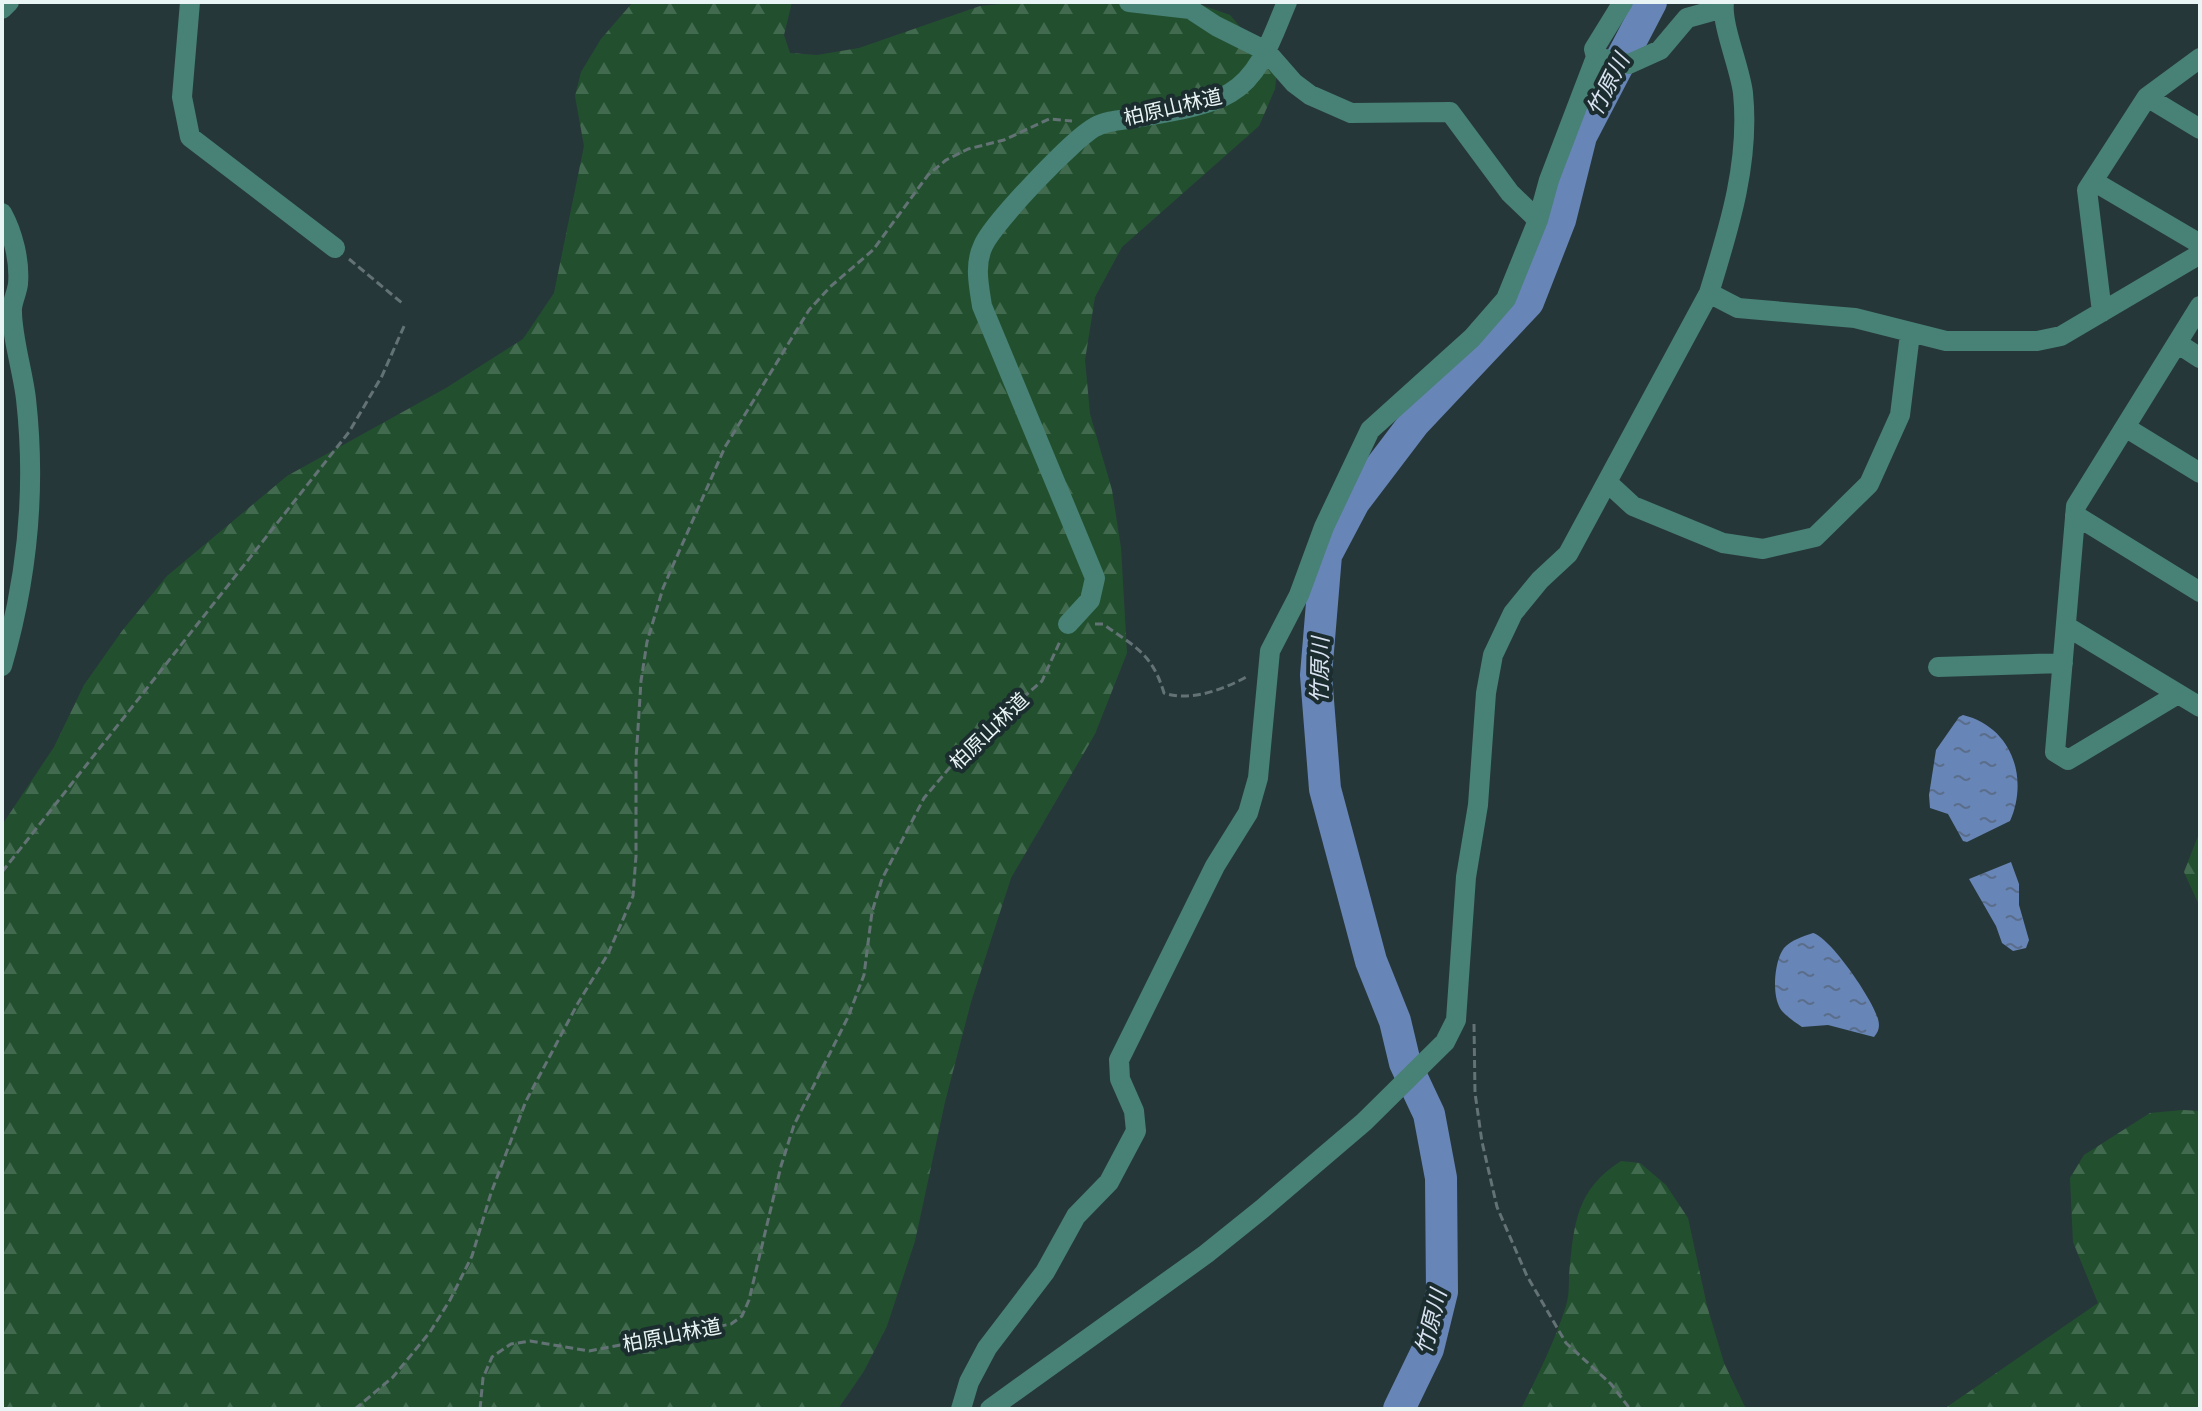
<svg xmlns="http://www.w3.org/2000/svg" width="2202" height="1411" viewBox="0 0 2202 1411" font-family="'Times New Roman','Noto Sans JP',serif">
<defs>
<pattern id="forest-firs" width="22" height="20" patternUnits="userSpaceOnUse" patternTransform="scale(2)"><rect width="22" height="20" fill="#22502f"/><path d="M5 1l3.5 6h-7zM16 11l3.5 6h-7z" fill="#426a4e"/></pattern>
<pattern id="water-ripples" width="26" height="14" patternUnits="userSpaceOnUse" patternTransform="scale(2)"><rect width="26" height="14" fill="#6785b6"/><path d="M2 4q2-2 4 0t4 0M15 11q2-2 4 0t4 0" fill="none" stroke="#5a6d8b"/></pattern>
</defs>
<rect width="100%" height="100%" fill="#263739"/>
<path fill="url(#forest-firs)" d="M633 2H792L784 35 790 53 817 55 859 48 980 6 1024 2H1193L1230 15 1277 70 1275 89 1259 126 1122 247 1095 297 1085 360 1090 414 1112 490 1121 548 1127 653 1095 734 1011 878 971 1002 945 1102 915 1241 887 1326 864 1371 838 1409H2V825L54 747 84 685 122 631 167 576 287 476 446 388 523 339 554 293 584 146 575 96 581 72 601 39Z
M2200 831V907L2184 872Z
M2183 1110 2200 1111V1409H1944L2098 1303 2073 1242 2070 1178 2084 1155 2150 1113Z
M1621 1161 1640 1163 1666 1185 1688 1218 1707 1306 1724 1363 1746 1409H1521C1538 1375 1555 1341 1566 1306 1569 1296 1569 1285 1569 1275 1574 1226 1575 1190 1621 1161Z"/>
<path fill="url(#water-ripples)" d="M1963 715C2012 727 2029 778 2010 821L1967 842 1963 841 1948 814 1930 808 1929 795 1936 750 1959 717Z
M2011 862 2019 884V905L2029 940 2026 948 2013 951 2002 943 1996 926 1969 879Z
M1813 933C1831 938 1873 1000 1878 1019 1880 1026 1879 1031 1874 1037L1828 1025 1802 1027C1795 1022 1787 1017 1782 1011 1771 998 1774 961 1784 948 1791 940 1804 936 1813 933Z"/>
<g fill="none" stroke-linecap="round" stroke-linejoin="round">
<path stroke="#6785b6" stroke-width="32" d="M1399 1409 1428 1349 1442 1292 1441 1178 1429 1114 1405 1063 1395 1021 1371 961 1325 789 1316 675 1326 555 1354 502 1414 423 1528 302 1560 220 1581 136 1651 2"/>
<path stroke="#637274" stroke-width="3" stroke-dasharray="8 4" stroke-linecap="butt" d="M349 259 402 303
M1095 624H1103C1135 647 1152 653 1164 693 1191 702 1225 689 1248 676
M2 872 349 432 382 376 405 324
M1474 1024 1475 1093 1482 1142 1497 1207 1527 1276 1566 1343 1611 1384 1630 1409
M355 1409 393 1377 430 1332 450 1300 472 1256 491 1193 526 1101 578 1003 608 954 633 896 636 856V760L641 681 647 642 663 588 725 447 809 310 830 287 873 250 928 175 946 160 968 149 1004 140 1049 119 1072 121
M480 1409 483 1378 492 1357 511 1344 530 1341 589 1351 731 1324 742 1316 749 1300 781 1166 794 1125 848 1017 864 975 872 912 882 879 924 798 968 746 1042 681 1061 639"/>
<path stroke="#488175" stroke-width="20" d="M190 2 182 97 190 137 335 248
M1129 2 1190 9 1216 26 1266 51 1294 83 1310 95 1351 113 1450 112 1510 193 1538 220
M2 9 9 2
M1596 57 1629 64 1660 50 1687 18 1723 8
M2147 97 2200 129
M2093 181 2200 244
M2 213C13 233 20 261 18 284 17 292 13 300 12 308 11 334 23 372 26 399 36 488 27 580 2 666
M1709 293 1738 308 1855 318 1946 341H2037L2061 336 2200 254
M2102 312 2087 190 2147 97 2200 58
M2177 343 2200 358
M2125 427 2200 473
M1607 482 1633 506 1723 543 1763 549 1815 537 1869 484 1900 415 1910 334
M2075 515 2200 592
M1068 624 1090 600 1095 578 982 306C979 286 974 265 983 246 992 224 1073 139 1095 127 1107 120 1123 120 1136 118 1163 113 1207 107 1230 93 1262 74 1273 34 1287 2
M2066 626 2200 707
M1938 667 2063 663
M2178 694 2068 760 2055 752 2076 506 2200 306
M961 1409 969 1382 987 1348 1045 1272 1076 1216 1109 1182 1136 1131 1134 1111 1120 1079 1119 1060 1215 866 1248 813 1258 778 1270 651 1299 595 1324 527 1370 430 1472 338 1506 299 1538 220 1549 180 1596 57 1594 49 1623 2
M990 1409 1206 1254 1262 1209 1364 1122 1445 1042 1456 1020 1466 877 1478 805 1486 693 1493 655 1513 613 1540 580 1568 554 1709 293C1729 228 1750 162 1743 93 1740 67 1721 25 1724 2"/>
</g>
<g text-anchor="middle" dominant-baseline="central" stroke-width="8" stroke-linejoin="round" paint-order="stroke">
<g font-size="20" fill="#e9f4f5" stroke="#1c2d2f">
<text transform="translate(1173 107) rotate(-13)">柏原山林道</text>
<text transform="translate(989 731) rotate(-44)">柏原山林道</text>
<text transform="translate(672 1335) rotate(-11)">柏原山林道</text>
</g>
<g font-size="22" font-style="italic" fill="#d9e2f1" stroke="#1c2d2f">
<text transform="translate(1608 85) rotate(-63)">竹原川</text>
<text transform="translate(1320 670) rotate(-89)">竹原川</text>
<text transform="translate(1431 1322) rotate(-76)">竹原川</text>
</g>
</g>
<rect width="2202" height="1411" fill="none" stroke="#e9f4f5" stroke-width="8"/>
</svg>
